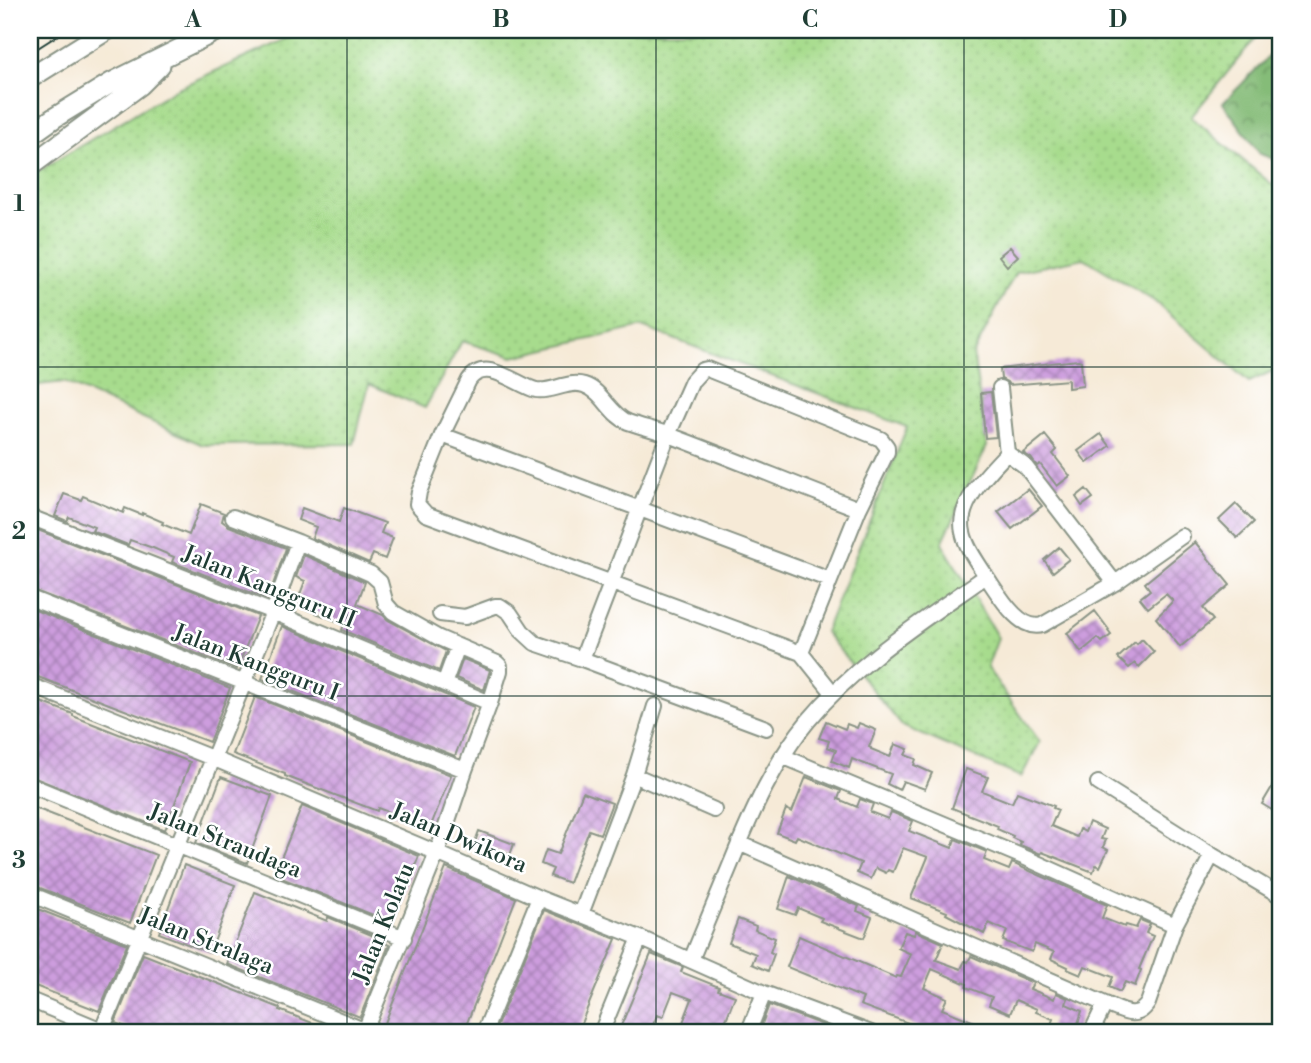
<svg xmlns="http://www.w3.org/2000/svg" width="1311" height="1063" viewBox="0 0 1311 1063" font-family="'Libre Bodoni',serif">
<defs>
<pattern id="green-dots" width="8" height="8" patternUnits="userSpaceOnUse" patternTransform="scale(1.75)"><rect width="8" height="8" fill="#a7dc8d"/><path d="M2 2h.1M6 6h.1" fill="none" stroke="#8fbe7a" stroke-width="1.8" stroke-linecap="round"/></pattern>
<pattern id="forest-crowns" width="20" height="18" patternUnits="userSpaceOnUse" patternTransform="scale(1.75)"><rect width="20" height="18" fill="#85bc78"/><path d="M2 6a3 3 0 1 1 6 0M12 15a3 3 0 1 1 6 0" fill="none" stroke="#6c9a63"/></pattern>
<pattern id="building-cross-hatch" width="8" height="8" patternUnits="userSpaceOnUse" patternTransform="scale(1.75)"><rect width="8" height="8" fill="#cd9dde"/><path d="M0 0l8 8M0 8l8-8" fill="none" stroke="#a681b5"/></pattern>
</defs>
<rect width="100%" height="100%" fill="#fff"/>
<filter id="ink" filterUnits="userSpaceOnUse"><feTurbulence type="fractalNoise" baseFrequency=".0143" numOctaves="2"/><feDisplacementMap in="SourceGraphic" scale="14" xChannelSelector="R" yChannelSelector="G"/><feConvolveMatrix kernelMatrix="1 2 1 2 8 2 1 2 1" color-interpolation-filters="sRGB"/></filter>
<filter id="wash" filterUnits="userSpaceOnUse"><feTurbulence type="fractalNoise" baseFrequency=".00686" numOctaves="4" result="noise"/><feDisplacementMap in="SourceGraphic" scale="28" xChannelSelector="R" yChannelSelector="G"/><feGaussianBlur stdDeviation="1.57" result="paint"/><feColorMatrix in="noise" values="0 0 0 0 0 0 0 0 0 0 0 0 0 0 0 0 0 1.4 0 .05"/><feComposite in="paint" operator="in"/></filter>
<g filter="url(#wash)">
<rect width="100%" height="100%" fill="#f6ead7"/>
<path fill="url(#green-dots)" stroke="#638c60" stroke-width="2" d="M306 30H1262L1191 117 1281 192V367L1249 382 1154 301 1084 258 1016 272 973 354 987 446 942 543 998 638 987 668 1040 742 1021 777 902 726 825 632 907 427 642 327 513 357 462 341 425 408 369 384 354 444 203 445 64 382 30 386V176L176 89Z"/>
<path fill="url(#forest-crowns)" stroke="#527c56" stroke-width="2" d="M1281 44V162L1260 154 1223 103Z"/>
<g id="blocks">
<path fill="url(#building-cross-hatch)" d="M1010 247 1018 256 1007 266 999 256Z
M1078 360 1081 361 1083 386 1068 388V380L1009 385 1007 382 1001 379 1000 369Z
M991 392 996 437 985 438 981 393Z
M1101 434 1110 446 1087 463 1078 451Z
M1045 435 1057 450 1053 454 1070 476 1057 486 1040 464 1037 466 1031 458 1023 453Z
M1028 489 1042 506 1012 529 998 512Z
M1086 489 1093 498 1082 506 1076 497Z
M64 494 81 500 83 496 123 513 125 508 142 515V513L163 522 162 524 189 535 201 504 224 513 222 521 229 526 286 548 269 596 266 595 265 598 172 562 174 557 153 548 130 540 128 545 92 531 94 527 69 517 67 521 55 516Z
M1236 504 1254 522 1237 538 1219 520Z
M302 508 339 522 344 508 385 523 381 533 393 538 385 559 373 554 369 563 312 538 316 527 298 520Z
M30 527 258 616 237 669 30 589Z
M1195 542 1230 585 1203 608 1213 620 1180 647 1156 618 1173 601 1166 594 1148 608 1140 598 1150 590 1145 583Z
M1059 547 1069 559 1053 572 1044 560Z
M304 555 365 582 357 604 383 615 388 620 446 651 439 671 342 630 344 624 296 605 305 581 296 577Z
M30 608 230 688 209 742 30 674Z
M1095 611 1109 630 1108 631 1111 635 1102 642 1098 638 1081 652 1067 633Z
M282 626 474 707 455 756 262 679Z
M1142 639 1154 652 1139 667 1135 663 1129 668 1118 658 1135 642 1137 644Z
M463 659 490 670 484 690 456 678Z
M255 697 451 775 430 828 378 808 377 811 285 776V774L233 754Z
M30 698 73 714V716L190 762 165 830 30 776Z
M826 721 845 729 847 724 857 728 859 723 876 730 869 747 871 748V749L890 757 895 744 908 749 905 755 916 759 914 765 932 773 925 789 903 781 899 790 887 784 891 774 852 759 849 768 832 761 836 750 827 747 829 741 819 738Z
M966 769 988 777 982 791 1012 803 1017 792 1054 806 1053 808 1058 810 1051 826 1077 837 1080 829 1085 832 1089 822 1105 829 1101 839 1106 840 1103 847 1108 850 1100 867 1096 865 1093 872 1042 852 1041 854 1020 845 1021 842 1012 838 1013 836 997 829 998 826 952 808Z
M1281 772V806L1277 813 1262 804Z
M221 777 272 796 247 863 196 843Z
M806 777 841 791 838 799 857 807 860 799 873 804 870 812 888 819 891 812 913 821 909 831 952 848 955 839 987 852 984 860 1009 870 1012 863 1107 905 1102 918 1125 927 1126 925 1136 928 1140 920 1150 924 1146 933 1153 936 1139 969 1141 970 1135 986 1125 982 1120 992 1109 987 1113 977 1085 966 1081 975 1067 969 1068 967 1051 959 1054 952 1035 944 1032 952 1003 941 1007 931 989 923 984 934 946 914 947 912 911 898 928 857 903 848 893 872 888 870 886 873 876 868 871 879 857 873 861 863 797 836 795 840 777 833 786 809 792 812Z
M583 792 612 803 600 834 589 830 569 883 550 876 553 869 541 864 546 850 558 854Z
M30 806 156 855 130 923 30 884Z
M302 806 419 856 393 923 274 875Z
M479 831 514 844 510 855 475 842Z
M184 865 235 885 210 953 159 933Z
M446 868 516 898 499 942 463 1033H381Z
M789 876 859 906 857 911 872 917 864 938 820 921 822 918 798 908 795 915 778 909Z
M255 892 327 921 328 917 386 941 385 943 389 945 360 1017 227 964Z
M30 906 127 944 99 1011 30 984Z
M544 910 616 939 577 1033H494Z
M738 919 756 926 755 930 775 938 770 952 774 954 768 971 752 964 756 954 729 943Z
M916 931 943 943 936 960 961 969 965 961 968 962 971 956 1033 983 1030 989 1054 999 1056 993 1068 998 1066 1004 1082 1011 1075 1033H1057L1049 1030 1053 1019 1036 1012 1037 1009 1016 1000 1010 1014 989 1005 992 997 966 987 967 984 932 969 924 988 947 998 942 1009 1002 1033H935L860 1005 863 998 787 967 799 936 896 978 897 976 901 977 911 954 898 948 905 932 914 935Z
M143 954 280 1008 279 1010 338 1033H142L115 1023Z
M651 954 683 967 681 972 719 987 718 990 735 996 721 1033 708 1028 706 1033H679L692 999 673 992 663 1017 657 1015 650 1033H618Z
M769 1005 844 1033H762L759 1032Z"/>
</g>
</g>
<g filter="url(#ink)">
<use href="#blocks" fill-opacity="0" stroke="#8a9486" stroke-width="2"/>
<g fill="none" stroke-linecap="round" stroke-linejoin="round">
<defs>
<path id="minor" d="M1000 388 1007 453 1025 466 1115 583
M442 435 830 580
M30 517 273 612 490 703
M233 517 298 542 371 574 380 582 386 604 393 612 439 638 497 663 500 666V671L490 703 465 770 437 853 364 1033
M986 576C998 593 1019 632 1042 625L1115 583 1182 536
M30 598 465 770
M440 614 465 617 495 606H500L510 613 522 631 535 643 582 659 766 728
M582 659 668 435 692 381 702 370 707 369 881 439 887 447V452L859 509 801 653
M444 684 458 646
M30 685 212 758 437 853 539 898 640 938 764 993 871 1033
M833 693 801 653 426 514 417 504 419 492 442 435 469 380C486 356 516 385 536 390 552 393 567 380 584 385 603 391 610 415 628 422 642 427 656 430 669 435 733 459 796 485 859 509
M782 756 1028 859 1175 925
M634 775 714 810
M30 785 404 938
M739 843 1105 1004C1121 1010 1136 1022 1148 1003L1175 925 1212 855 1098 783
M1212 855 1281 896
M30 894 366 1031
M581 914 634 775 655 706
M691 960C705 927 718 894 732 861 752 812 774 762 808 721 857 662 924 620 986 576 978 563 966 548 963 532 956 504 989 472 1007 453
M30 1000 109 1033
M102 1030 273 612 298 542
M484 1033 539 898
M601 1033 640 938
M748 1033 764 993
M1091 1033 1105 1004"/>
<path id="highway" d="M30 78 107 30
M30 135 54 118 111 83 218 30
M30 166 140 85 160 65"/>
</defs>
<use href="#minor" stroke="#8a9486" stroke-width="18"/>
<use href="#highway" stroke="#8a9486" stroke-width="23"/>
<use href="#minor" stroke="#fff" stroke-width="14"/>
<use href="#highway" stroke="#fff" stroke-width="19"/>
<path stroke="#1f3d34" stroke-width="2" d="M30 53 66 30"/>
</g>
</g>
<path fill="none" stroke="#1f3d34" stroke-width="2" stroke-opacity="0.55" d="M347 30V1033M656 30V1033M964 30V1033M30 367H1281M30 696H1281"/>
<g text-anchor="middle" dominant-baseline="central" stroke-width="5" stroke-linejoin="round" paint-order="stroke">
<g font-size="23" fill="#1f3d34" stroke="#fff">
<text transform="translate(269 587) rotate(22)">Jalan Kangguru II</text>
<text transform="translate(256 663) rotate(21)">Jalan Kangguru I</text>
<text transform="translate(459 838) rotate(23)">Jalan Dwikora</text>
<text transform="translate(225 841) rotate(22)">Jalan Straudaga</text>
<text transform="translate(384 923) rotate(-68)">Jalan Kolatu</text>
<text transform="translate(206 941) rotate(22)">Jalan Stralaga</text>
</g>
</g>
<rect width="1311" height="1063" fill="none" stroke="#fff" stroke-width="77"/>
<rect x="38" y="38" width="1234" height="986" fill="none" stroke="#1f3d34" stroke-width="2.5"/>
<g font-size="23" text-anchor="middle" font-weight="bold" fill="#1f3d34">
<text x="193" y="27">A</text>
<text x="501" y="27">B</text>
<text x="810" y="27">C</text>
<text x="1118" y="27">D</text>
<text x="19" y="211">1</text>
<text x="19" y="539">2</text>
<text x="19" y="868">3</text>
</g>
</svg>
